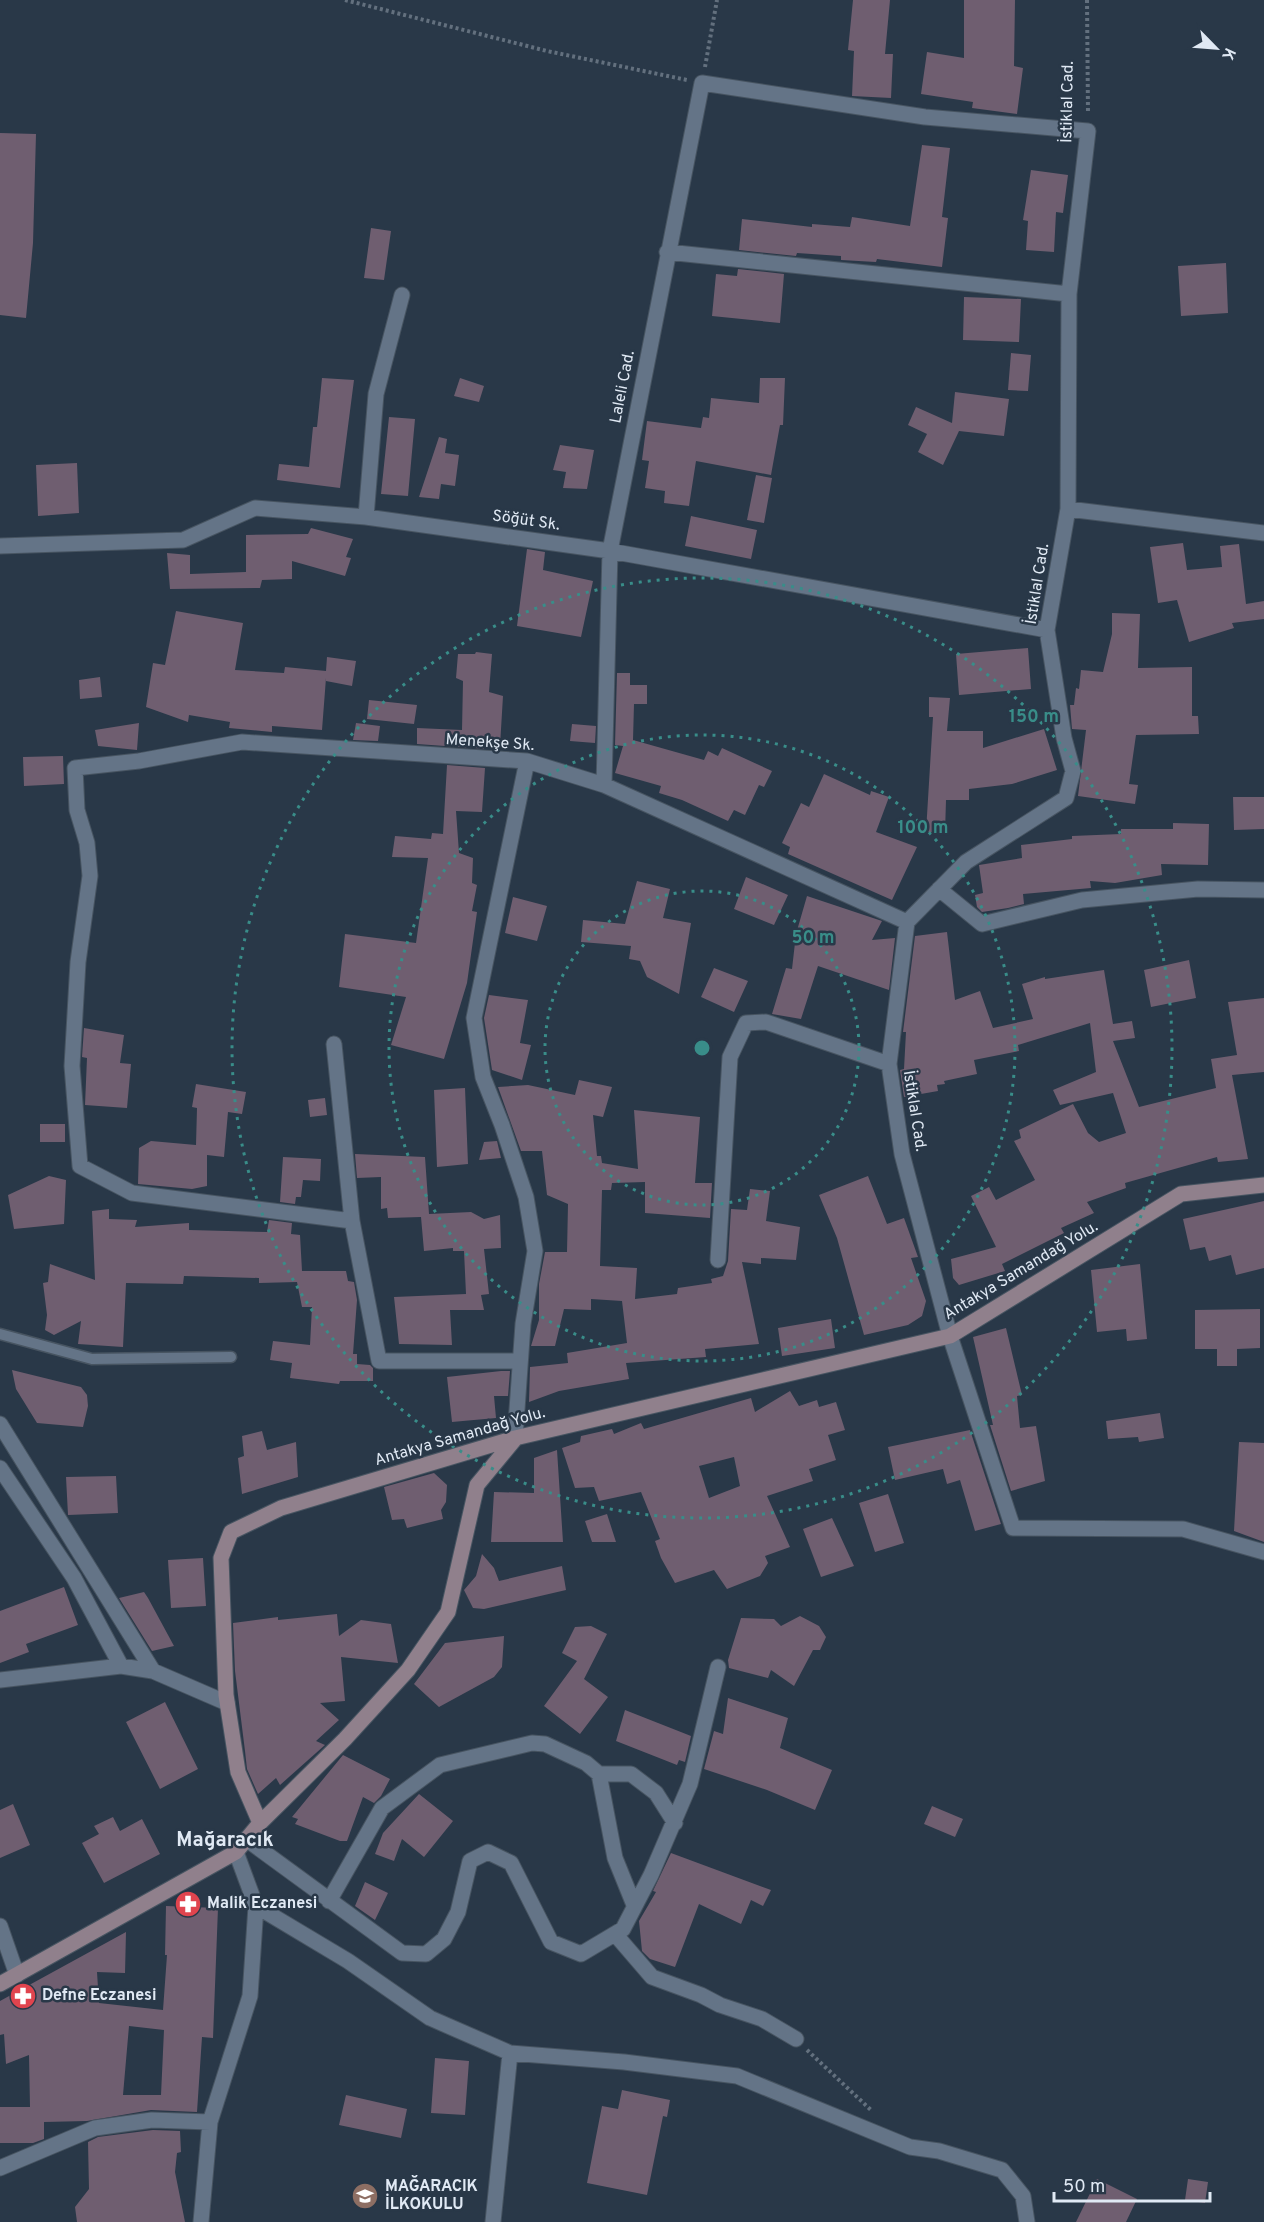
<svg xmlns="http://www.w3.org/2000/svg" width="1264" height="2222" viewBox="0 0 1264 2222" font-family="Overpass,sans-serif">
<rect width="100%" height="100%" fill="#293848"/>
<path fill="#6f5e70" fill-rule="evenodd" d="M853 0H890L885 54H893L891 98 852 96 854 51 848 50Z
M964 0H1015L1014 66 1023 68 1017 114 972 108 973 102 921 94 927 52 964 58Z
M0 133 36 134 33 243 26 318 0 315Z
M922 145 950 148 942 217 948 218 942 267 877 259 876 262 841 260V256L797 253 796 256 739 250 742 219 812 227V224L850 227 852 217 910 226Z
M1031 170 1068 175 1063 213 1056 212 1054 252 1026 250 1028 221 1023 220Z
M371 228 391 231 384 280 364 278Z
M1226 263 1228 313 1181 316 1178 266Z
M738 269 784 274 780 323 712 316 716 274 737 276Z
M964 297 1021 299 1019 342 963 340Z
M1011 353 1031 355 1028 391 1008 390Z
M322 378 354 380 340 488 277 480 279 464 309 467 313 427H317Z
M460 378 484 386 479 402 454 396Z
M760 378H785L783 425H780L771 475 696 461 689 506 664 503 665 491 645 488 649 461 642 460 647 421 701 428 703 417 709 418 711 398 759 403Z
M955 392 1009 399 1004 436 959 431 943 465 918 452 927 434 908 425 916 407 952 423Z
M389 417 415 419 408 496 381 494Z
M439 437 447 439 445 453 459 455 455 486 441 484 439 499 419 497Z
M560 445 594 450 587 489 563 488 566 472 553 470Z
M77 463 79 513 38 516 36 465Z
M756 475 772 478 764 523 747 520Z
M691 516 757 530 751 559 685 546Z
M311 528 353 539 346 557 351 558 345 576 292 561V579L262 580 260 588 170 589 167 553 190 555V574L246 572V535L308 534Z
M1183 543 1187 570 1222 567 1220 546 1239 544 1246 604 1264 601V619L1232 623 1234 628 1189 642 1177 600 1158 603 1150 547Z
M527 549 545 552 543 570 593 581 581 637 517 626Z
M176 611 243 623 235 670 284 673 285 667 326 671 327 657 356 661 352 686 326 681V678L322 730 272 726V732L229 728 230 722 189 715 188 722 146 707 153 663 165 665Z
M1112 613 1140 614 1138 668 1192 667V716H1198L1199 734 1136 735 1129 784 1138 785 1135 804 1078 796 1086 730 1072 729 1070 705H1074L1076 688 1079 689 1081 670 1103 672 1112 634Z
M1028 648 1031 689 959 695 956 654Z
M476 652 492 654 489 692 503 696 500 746H487V749L417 744V728L462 730 463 681 456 678 458 654H475Z
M617 673H630V685H647V704H634L633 740 704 760 708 751 718 756 722 748 772 771 764 787 759 785 745 815 734 810 728 821 682 800 659 793 661 786 615 773 623 746 615 745Z
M100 677 102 697 80 699 79 680Z
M929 697 950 698 947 731H983V748L1044 729 1057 770 1012 784 969 789V800H946L945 833 926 832 933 717H929Z
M369 700 417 705 414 724 367 719Z
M139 723 137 750 98 746 95 730Z
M356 723 380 726 378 741 353 740Z
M572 724 596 726 595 743 570 741Z
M63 756 64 784 24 786 23 757Z
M447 765 485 768 482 812 456 811 459 853 473 858 472 883 477 885 472 911 477 912 467 983 444 1059 391 1045 406 997 339 987 345 934 416 943 428 858 392 857 395 836 431 839 432 833 443 834Z
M824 774 870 795 871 791 889 797 876 832 917 847 892 900 788 854 790 847 782 843 801 803 809 807Z
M1233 797H1264V829L1234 830Z
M1173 823 1209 824 1208 865 1161 864 1162 875 1115 883 1090 881 1091 888 1023 894 1024 904 1008 908 982 912 977 907 975 895 983 893 979 865 1022 858 1021 845 1072 839V836L1121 834V829H1173Z
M746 877 788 895 774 925 734 909Z
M637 881 670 889 663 918 691 923 679 994 647 977 640 961 629 959 631 946 581 942 583 920 625 924Z
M807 896 882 921 872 940 895 938 889 990 818 966 801 1019 772 1014 786 968 792 969 796 934Z
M513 897 547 906 537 941 505 933Z
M947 932 955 1000 980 991 993 1028 1033 1019 1022 984 1045 977V979L1104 970 1113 1024 1132 1021 1135 1038 1113 1041 1139 1107 1216 1088 1211 1059 1237 1055 1228 1002 1264 998V1072L1232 1075 1248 1159 1218 1162 1217 1157 1125 1183 1126 1188 1087 1202 1094 1213 1061 1228 1064 1233 1002 1264 1005 1271 959 1285 953 1278 951 1259 996 1247 971 1196 989 1187 996 1200 1035 1180 1014 1141 1021 1138 1019 1130 1073 1104 1088 1133 1099 1142 1126 1133 1113 1093 1060 1105 1053 1090 1096 1072 1090 1023 1018 1045 1019 1051 974 1060 977 1074 944 1081 945 1084 937 1085 938 1091 904 1097 900 1070 904 1069 906 1032H903L915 936Z
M1189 960 1196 998 1151 1007 1144 970Z
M714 968 748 981 734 1012 701 997Z
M489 995 528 1000 520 1043 531 1045 522 1080 492 1070 484 1018Z
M84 1028 124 1035 120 1063 131 1064 127 1108 85 1105 87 1058 82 1057Z
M579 1080 612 1087 603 1117 593 1115 597 1156H601L602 1163 638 1169 634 1110 700 1117 695 1183H712L710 1218 645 1213V1182L612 1183 611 1190H602L600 1266 637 1268 635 1299 677 1294 678 1288 712 1283 711 1279 723 1276 728 1261 731 1209 747 1210 750 1189 770 1191 766 1221 800 1227 796 1260 761 1258V1264L742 1262 759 1344 705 1349 706 1357 626 1363 629 1379 559 1391 529 1402 530 1367 568 1363 567 1353 627 1343 622 1301 591 1299V1310L564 1309 555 1346H531L539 1320V1284L545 1252H567L568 1204 547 1195 542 1151H521L498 1087 528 1085 575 1095Z
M196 1084 246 1092 242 1114 228 1112 224 1157 207 1155V1186L192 1189 138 1184 139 1148 151 1141 196 1145 197 1108 192 1107Z
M465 1088 468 1164 437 1167 434 1090Z
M325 1098 327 1115 310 1117 308 1100Z
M40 1124H65V1142H40Z
M497 1141 501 1158 479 1160 484 1142Z
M355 1154 425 1157 429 1214 471 1212 484 1219 500 1215 501 1248 484 1249 489 1294 481 1295 484 1310H450L452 1345 399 1344 394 1297 466 1294 464 1251H453V1248L424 1251 421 1217 388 1218 387 1208 381 1209V1177L357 1178Z
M283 1157 321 1159 320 1181 303 1180 301 1197H296L295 1204 280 1202Z
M49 1176 66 1180 64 1224 14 1229 8 1195Z
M868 1176 887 1224 904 1218 918 1257 911 1258 926 1301 922 1316 908 1325 864 1335 837 1238 819 1195Z
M1264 1201V1268L1236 1275 1231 1255 1209 1261 1205 1247 1190 1250 1183 1219Z
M109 1209V1219L137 1220 135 1227 189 1223V1230L267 1232 269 1220 292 1223 291 1234 300 1235 302 1271H346L348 1281 354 1282 357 1300 353 1354H357V1364L370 1365 373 1368V1381H340L339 1384 290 1378 292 1363 270 1360 273 1341 310 1345 312 1307H302L297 1282 259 1283V1278L184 1276 183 1284 126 1283 123 1347 78 1344 81 1321 54 1335 45 1330 47 1315 43 1283 48 1282 50 1264 95 1280 92 1211Z
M1140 1264 1147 1339 1127 1341 1126 1329 1097 1332 1091 1270Z
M1260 1309V1348L1237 1349V1366H1217V1349H1195V1310Z
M831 1319 835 1348 782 1356 778 1328Z
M1006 1328 1022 1395 1017 1396 1020 1428 1036 1426 1045 1481 1011 1491 990 1425H993L973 1337Z
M12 1370 81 1387 87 1395 88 1406 83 1427 37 1423 16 1389Z
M501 1371H510L508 1396H494L496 1418 452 1422 447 1377Z
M790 1391 799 1406 817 1400 819 1407 836 1402 845 1430 828 1435 836 1460 809 1469 813 1481 767 1496 790 1547 765 1556 768 1563 760 1576 727 1589 714 1570 675 1583 661 1558 655 1541 660 1539 641 1492 599 1501 594 1487 575 1488 562 1448 580 1442 581 1436 612 1429 614 1434 641 1423 644 1429 751 1398 755 1412ZM734 1457 740 1486 709 1498 699 1466Z
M1160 1413 1164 1438 1139 1442 1138 1437 1108 1439 1106 1421Z
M970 1430 1001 1524 975 1531 960 1480 947 1484 943 1469 895 1480 888 1447Z
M262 1431 267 1450 296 1442 298 1477 242 1494 238 1458 244 1456 242 1436Z
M1239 1442 1264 1443V1542L1234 1531Z
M557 1450 563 1542H491L494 1492 534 1493V1458Z
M434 1473 447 1485 446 1502 441 1510 443 1519 407 1528 404 1519 392 1520 384 1487Z
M116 1476 118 1513 68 1515 66 1477Z
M888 1494 904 1543 875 1552 859 1503Z
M607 1514 616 1542H592L585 1521Z
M832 1518 854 1566 821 1577 803 1529Z
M482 1554 494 1568 499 1581 562 1566 566 1590 484 1609 473 1608 464 1590 476 1576Z
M203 1558 206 1606 171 1608 168 1560Z
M64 1587 78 1625 26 1644 29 1652 0 1663V1611Z
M144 1592 148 1598 174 1646 152 1651 119 1598Z
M337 1614 339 1636 361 1620 391 1624 398 1663 341 1657 345 1701 320 1703 339 1720 316 1741 325 1745 280 1785 276 1778 258 1794 247 1769 245 1751 235 1671 233 1623 278 1617V1620Z
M800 1616 819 1626 826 1637 820 1650H813L794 1686 771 1670 768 1678 729 1668 728 1660 741 1618 774 1619 781 1626Z
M591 1626 607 1634 584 1679 608 1697 580 1734 544 1706 577 1661 562 1653 575 1627Z
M504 1636 502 1667 494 1677 439 1707 414 1684 445 1643Z
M728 1698 788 1718 780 1748 832 1770 815 1810 767 1790 704 1769 714 1731 723 1734Z
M165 1702 198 1769 160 1789 126 1722Z
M625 1710 691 1736 685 1762 679 1760 677 1765 616 1741Z
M343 1755 390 1779 381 1796 374 1803 363 1797 347 1841H340L295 1824 298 1819 292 1817Z
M419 1794 453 1821 424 1857 402 1839 394 1861 375 1854 383 1833Z
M13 1804 30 1845 0 1858V1810Z
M932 1806 963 1819 955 1837 924 1824Z
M113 1817 120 1831 142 1819 160 1854 104 1883 82 1843 99 1834 94 1826Z
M671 1853 771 1890 763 1906 751 1900 741 1924 699 1904 675 1967 650 1959 642 1951 639 1921 656 1892 653 1891Z
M365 1882 388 1893 375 1920 355 1906Z
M166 1906 218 1908 213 2038 202 2037 197 2112 151 2110 87 2121 44 2122V2139L33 2143H0V2107H30L29 2055 6 2064 4 2034 0 2035V2001L126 1932 125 1973 97 1972 99 2003 163 2010 167 1955H165ZM129 2026 164 2030 161 2095H123Z
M435 2058 469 2061 465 2115 431 2113Z
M622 2090 670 2100 667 2117 663 2116 647 2195 587 2183 602 2106 618 2109Z
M346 2095 407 2109 401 2138 339 2125Z
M153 2130 180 2131 181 2152 177 2153 175 2172 185 2222H77L75 2207 89 2189 88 2142 98 2137Z
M1097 2179 1137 2199 1126 2222H1076Z
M1188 2179 1208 2182 1205 2203 1185 2200Z"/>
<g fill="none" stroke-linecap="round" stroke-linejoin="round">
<defs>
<path id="lane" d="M0 1334 92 1359 231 1357"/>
<path id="street" d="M667 252 1069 294
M1068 509 1264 533
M366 517 376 394 402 295
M0 546 183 540 255 508 366 517 610 551 1047 630
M604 785 610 551 702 83 925 117 1088 131 1069 294 1068 509 1047 630 1064 738 1073 771 1066 798 966 862 907 922 889 1064 902 1154 950 1336 1013 1528 1183 1529 1264 1552
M939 889 982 924 1082 900 1198 889 1264 890
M334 1044 352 1221
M718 1260 730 1057 746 1023 766 1022 889 1064
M519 1361H379L352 1221 132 1193 80 1166 72 1066 78 962 90 876 87 843 77 810 75 768 139 761 242 742 527 761 604 785 907 922
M0 1424 153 1671
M515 1438 523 1324 535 1251 526 1197 502 1125 483 1077 474 1018 527 761
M0 1468 74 1578 121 1666
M0 1680 121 1666 153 1671 227 1703
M599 1774H631L656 1793 675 1823
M246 1839 402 1953 426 1954 444 1939 458 1912 470 1861 488 1852 511 1863 551 1942 581 1954 623 1929 651 1875 690 1784 718 1667
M236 1852 256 1906 348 1961 430 2018 510 2053 624 2062 737 2076 910 2147 939 2151 1002 2170 1023 2196 1027 2222
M329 1901 382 1808 440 1765 532 1743 545 1744 586 1763 599 1774 615 1858 634 1905
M0 1926 17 1975
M615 1934 652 1977 701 1995 720 2005 762 2019 796 2039
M0 2168 95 2128 152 2120 210 2122
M201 2222 210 2122 250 1996 256 1906
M493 2222 510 2053"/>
<path id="secondary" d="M260 1823 345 1739 408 1670 448 1612 477 1485 515 1439
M0 1984 236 1852 260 1823 238 1772 226 1695 221 1558 231 1532 281 1508 515 1438 950 1336 1181 1194 1264 1185"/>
</defs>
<use href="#lane" stroke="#475461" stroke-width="13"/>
<use href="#street" stroke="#475461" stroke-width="17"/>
<use href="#secondary" stroke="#475461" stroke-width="17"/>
<path stroke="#63707e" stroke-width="4" stroke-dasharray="3 3" stroke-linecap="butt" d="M345 0 547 51 687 80
M1087 0 1088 113
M705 67 717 0
M807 2050 872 2111"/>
<use href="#lane" stroke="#647487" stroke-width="10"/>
<use href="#street" stroke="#647487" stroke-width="15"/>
<use href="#secondary" stroke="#90808c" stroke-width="15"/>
</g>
<g fill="none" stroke="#398d89" stroke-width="3" stroke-dasharray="3 6">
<circle cx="702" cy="1048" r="157"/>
<circle cx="702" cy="1048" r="313"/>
<circle cx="702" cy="1048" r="470"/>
</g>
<defs>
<symbol id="pharmacy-disc" viewBox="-11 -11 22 22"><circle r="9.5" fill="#e0444e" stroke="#293848"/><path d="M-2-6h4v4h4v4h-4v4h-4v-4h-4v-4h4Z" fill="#fff"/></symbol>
<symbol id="school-disc" viewBox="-11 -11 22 22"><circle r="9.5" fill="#8d6e63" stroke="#293848"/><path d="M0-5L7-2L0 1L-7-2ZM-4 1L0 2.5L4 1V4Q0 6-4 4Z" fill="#fff"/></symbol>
</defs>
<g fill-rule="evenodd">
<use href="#pharmacy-disc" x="173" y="1889" width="30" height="30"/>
<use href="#pharmacy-disc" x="8" y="1981" width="30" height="30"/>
<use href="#school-disc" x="350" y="2181" width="30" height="30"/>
</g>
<g text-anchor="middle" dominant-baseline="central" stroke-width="5" stroke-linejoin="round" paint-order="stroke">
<g font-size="16" fill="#e0e9f4" stroke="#293848">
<text transform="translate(1068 102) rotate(-89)">İstiklal Cad.</text>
<text transform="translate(623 387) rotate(-79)">Laleli Cad.</text>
<text transform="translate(526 521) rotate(8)">Söğüt Sk.</text>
<text transform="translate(1038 584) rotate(-81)">İstiklal Cad.</text>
<text transform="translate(490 743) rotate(4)">Menekşe Sk.</text>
<text transform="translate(914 1111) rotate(81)">İstiklal Cad.</text>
<text transform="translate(1021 1271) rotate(-31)">Antakya Samandağ Yolu.</text>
<text transform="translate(460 1437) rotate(-16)">Antakya Samandağ Yolu.</text>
</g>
<g font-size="16" font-weight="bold" fill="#e0e9f4" stroke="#293848" text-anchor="start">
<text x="207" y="1904">Malik Eczanesi</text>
<text x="42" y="1996">Defne Eczanesi</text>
<text x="385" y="2187">MAĞARACIK<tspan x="385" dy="18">İLKOKULU</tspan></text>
</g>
<g font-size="20" font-weight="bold" fill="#e0e9f4" stroke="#293848">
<text x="225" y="1841">Mağaracık</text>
</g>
</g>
<circle cx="702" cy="1048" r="9" fill="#398d89" stroke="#293848" stroke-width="3"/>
<g font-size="18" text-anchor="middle" font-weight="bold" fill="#398d89" stroke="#293848" stroke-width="5" stroke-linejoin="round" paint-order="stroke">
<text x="1034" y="722">150 m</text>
<text x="923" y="833">100 m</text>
<text x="813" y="943">50 m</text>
</g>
<g transform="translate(1216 48) rotate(115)" stroke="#293848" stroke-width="4.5" paint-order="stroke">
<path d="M0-4.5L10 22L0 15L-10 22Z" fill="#e0e9f4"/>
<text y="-9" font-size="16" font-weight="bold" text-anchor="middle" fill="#e0e9f4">K</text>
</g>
<path d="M1054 2192v9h156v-9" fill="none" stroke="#e0e9f4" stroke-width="3"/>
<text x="1063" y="2192" font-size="18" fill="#e0e9f4" stroke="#293848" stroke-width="4.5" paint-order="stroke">50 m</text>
</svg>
